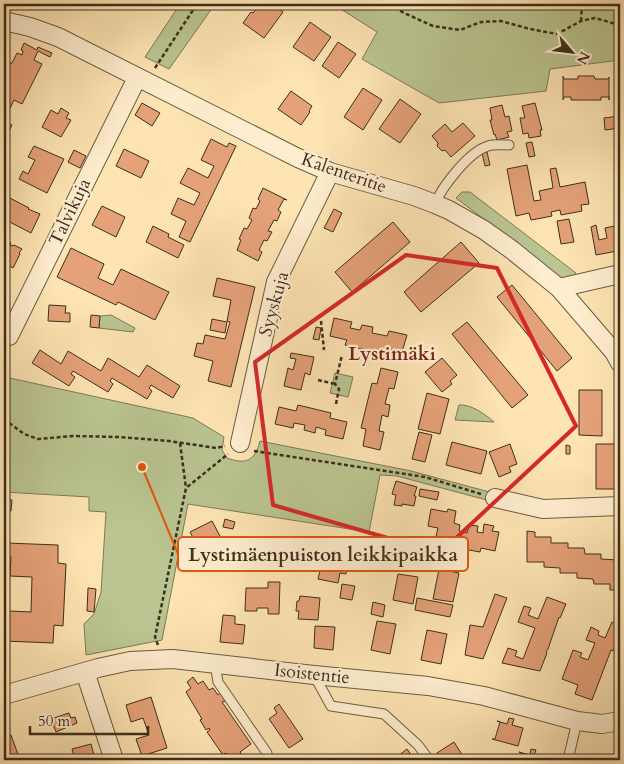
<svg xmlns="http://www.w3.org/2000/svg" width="624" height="764" viewBox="0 0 624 764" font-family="Cardo,serif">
<rect width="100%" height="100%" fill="#fee4b3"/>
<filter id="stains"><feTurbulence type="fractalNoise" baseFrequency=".004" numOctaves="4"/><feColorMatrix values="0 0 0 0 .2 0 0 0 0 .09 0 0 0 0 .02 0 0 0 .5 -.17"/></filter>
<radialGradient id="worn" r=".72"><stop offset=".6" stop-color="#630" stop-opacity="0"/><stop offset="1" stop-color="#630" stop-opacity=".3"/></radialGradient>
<path fill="#bac591" stroke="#7b7a57" d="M180 4H215L169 69 145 57Z
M333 4H620V60L550 69 546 91 439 103 362 59 377 32Z
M462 192H470L576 273 571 285 456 198Z
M111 315 135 328 133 332 99 328 100 316Z
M335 373 353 377 348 397 330 393Z
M4 374 5 377 193 418 224 437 222 450 227 458C246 465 255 461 260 441L411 471 497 494 494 502 397 476 380 475 369 532 188 504 162 640 86 655 84 624 94 614 101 592 106 512 89 511V497L4 492Z
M459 405C471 404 485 414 494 422L455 420Z"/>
<path fill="#e5a178" stroke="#3c2f1d" d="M260 4H272L283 12 264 38 243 23 251 12 253 13Z
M286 4H297L293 9Z
M310 22 331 37 314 61 293 47Z
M338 42 356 54 339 78 322 66Z
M24 43 37 50 38 47 52 53 50 57 38 51 34 60 42 64 22 104 14 100 4 121 12 125 4 141V74L8 64 12 63 17 53 22 55 23 51 21 50Z
M563 76 564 79H578V76H594L595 79H608L609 77V100V97H601V100H571V97H564L563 100Z
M363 88 382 100 363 130 344 117Z
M291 91 312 106 309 111 310 112 301 125 278 109Z
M400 99 421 114 400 143 379 129Z
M142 103 160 113 152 126 135 115Z
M535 103 542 130H540L541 136 529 138 528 133 523 134 520 118H525L522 106Z
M502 105 505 117 509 116 512 131 507 132 509 137 497 140 495 134 494 135 490 120H492L490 108Z
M61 108 69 113 66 118 71 120 61 137 42 127 51 110 58 114Z
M619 116 620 128 605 130 604 118Z
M463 123 475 136 451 157 445 150 442 151 437 146 438 143 432 136 445 124 452 132Z
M211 139 227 147 229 143 236 146 190 242 179 237 186 221 171 214 178 198 194 205 200 193 180 183 188 168 208 178 214 166 201 160Z
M532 142 535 156 529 157 526 143Z
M34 146 64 159 47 193 19 179 23 171 28 174 35 160 28 157Z
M124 149 149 161 141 178 116 166Z
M74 150 86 156 80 168 68 162Z
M487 152 490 165 485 166 482 153Z
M527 165 534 201 541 200 539 191 553 188 550 169 556 168 560 187 585 182 589 204 581 205 582 211 561 215 560 210 551 212 552 216 531 220 529 213 516 216 507 169Z
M263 188 287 200 284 199 278 210 281 212 277 221 274 220 268 231 272 232 267 241 264 240 259 250 262 252 258 261 237 250 241 240 239 239 244 228 247 229 252 220 249 218 253 208 256 209 260 201 258 199Z
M8 197 29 208 28 209 40 214 31 233 4 219V205Z
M616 201H620V221Z
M102 206 125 217 116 237 92 225Z
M334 209 342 213 333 232 324 228Z
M569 219 574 242 561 244 557 221Z
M393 222 410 242 352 292 335 272Z
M596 225 599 240 607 238 605 228 620 225V243L615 244 617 251 596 255 591 227Z
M153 226 169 234 168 237 184 245 178 258 146 242Z
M4 240 11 243 10 245 13 246 14 245 22 249 19 253 20 254 13 268 4 263Z
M461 242 479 263 421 312 404 292Z
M71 248 104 264 98 278 113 285 121 269 169 292 155 320 118 302 116 305 57 277Z
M217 278 255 287 231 387 208 381 213 361 194 356 197 343 203 344 205 335 225 339 230 322 227 321 231 300 213 296Z
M512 285 572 358 557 371 497 297Z
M49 305 66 306 65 313H70V322L48 321Z
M91 315 100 316 99 328 90 327Z
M334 318 352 322 350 328 360 330 362 325 373 327 372 333 387 336 389 331 407 335 402 352 386 348 384 354 345 345 347 340 330 336Z
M212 319 227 322 225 333 210 330Z
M467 322 528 395 512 408 452 334Z
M316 327 321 328 319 340 313 339Z
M40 350 61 364 68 351 101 371 108 358 139 377 147 365 180 386 173 398 151 385 149 388 152 391 147 399 112 378 110 381 113 384 108 392 73 371 71 374 75 377 69 386 32 363Z
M291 353 314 357 310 375 305 373 301 390 284 386 288 368 293 370 296 359 290 358Z
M442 358 457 375 450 381 452 384 442 392 425 372Z
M381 368 398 372 394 389 389 388 385 404 390 405 388 417 382 415 379 431 384 432 380 450 363 446 366 429 361 428 372 383 377 384Z
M579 390H602V436L579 435Z
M427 393 449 399 440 434 418 429Z
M298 405 331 413 330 418 347 422 343 439 325 435 326 430 316 427 315 433 304 430 305 425 294 423 293 428 275 424 279 407 296 411Z
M419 432 432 435 425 462 412 459Z
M452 442 487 451 481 474 446 465Z
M510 444 517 464 509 467 511 472 499 477 489 452Z
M596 444H618L619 489H596Z
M566 445 570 446V454H566Z
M396 481 417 487 414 496H416L414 506 402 504V506L394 505 396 495 392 494Z
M420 489 439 492 437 500 419 496Z
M4 499 12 500 11 511H9L8 526H4Z
M431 509 447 512 448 509 456 511 454 523 460 525 459 531 467 533 469 525 478 526 477 532 483 533 484 524 494 526 492 531 499 532 495 551 481 548 480 552 464 549V547L435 541 438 528 428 526Z
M225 519 235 522 233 529 223 527Z
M212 521 233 561 220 568 218 564 209 568 190 532Z
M527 531 535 532V537H551V543H568V548H584L585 554H601V559L618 560V565H620V590H610V584H594L593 579 577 578V573H560V568L544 567V562H527Z
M6 543 58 545V563L66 564 63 626 54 625 53 643 4 641V629H8L9 611 31 612 32 577 10 576 11 557 5 556Z
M322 562 347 567 346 574 340 573 338 583 318 579Z
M439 569 459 573 453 602 433 599Z
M398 574 418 577 413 604 393 600Z
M268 582H280L279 614H268V608H257V611H245L246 588H268Z
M342 584 355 586 352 600 340 598Z
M88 588 96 589 94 612 87 611Z
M495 594 507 598 483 659 465 655 470 625 483 627Z
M300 596 320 598 318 620 298 619 299 611H296L297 601H299Z
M547 597 566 604 560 618 559 617 548 649 546 652 547 653 540 671 502 663 508 648 517 651 515 656 523 659 535 628 518 622 524 606 531 608 528 615 538 619Z
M417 598 453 605 450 617 415 610Z
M373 602 385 605 383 617 371 614Z
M223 615 235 616V624L245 625 243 644 220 642Z
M377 621 396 624 390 654 371 650Z
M612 622 620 625V649L619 653 611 650 592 700 575 694 578 685 562 679 573 650 582 653 580 657 588 660 595 643 586 640 591 627 599 631 598 635 605 638Z
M315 626 335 627 333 650 314 648Z
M427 630 447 634 441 664 421 660Z
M193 677 198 684 203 681 209 690 213 688 218 695 220 693 225 701 222 702 251 744 240 752 243 756 238 760H231L226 753 223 755 207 732 210 730 209 728 206 730 200 720 202 719 186 692 191 688 187 682Z
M620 679V692L616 690Z
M151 697 167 748 142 756 136 739 149 735 143 718 131 722 126 705Z
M279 704 303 739 289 748 269 719 277 713 274 708Z
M69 713 71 718 75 717 77 723 56 732 51 719Z
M509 718 514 719 512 725 523 728 518 746 492 739H495L500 722 497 721 507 724Z
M11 735 20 760H4V738Z
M454 742 461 753 467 760H441L437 753Z
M91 744 94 755 75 760 72 749Z
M407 749 415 760H391L398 756Z
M531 749 536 750 534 756 545 760H520L522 754 519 752 530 755Z
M333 756 336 760H326L331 757Z
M600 757 613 760H599Z"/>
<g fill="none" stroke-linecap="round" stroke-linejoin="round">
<defs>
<path id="service" d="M435 204C443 185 469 152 488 146 494 144 502 145 509 145
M215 664 218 682 267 753 265 760
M314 675 331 706 384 714 418 745 429 760
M568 760 577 721"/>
<path id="minor" d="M4 21 30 27 58 37 298 158 330 172 414 196 435 204 449 210 484 230 512 250 559 288 614 352 620 363
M559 288 620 274
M4 337 9 336 134 84
M240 443 276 282 330 172
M495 498 543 509 620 506
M85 672 114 760
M4 695 98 668 130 661 173 659 314 675 428 686 484 696 577 721 602 724 620 721"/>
</defs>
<use href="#service" stroke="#6c5c42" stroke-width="11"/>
<use href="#minor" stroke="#6c5c42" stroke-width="20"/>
<path stroke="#3c2f1d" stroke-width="2.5" stroke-dasharray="4 2.5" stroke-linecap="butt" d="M389 4 404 13 433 26 460 30 481 22 501 21 530 29 557 34 581 21 595 18 616 24 620 23
M581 21 582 4
M155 68 197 4
M321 321 324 350
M318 380 335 384
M336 404 339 389 335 384 342 355
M4 419 24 434 38 439 73 436 118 437 169 441 216 448 225 446
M180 443 186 488
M254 451 425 477 481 494
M158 645 155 637 186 488 228 454"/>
<use href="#service" stroke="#feedce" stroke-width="9"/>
<use href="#minor" stroke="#feedce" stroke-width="18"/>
</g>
<path fill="none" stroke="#d62828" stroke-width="4" stroke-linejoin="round" d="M406 255 497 268 576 426 440 553 273 505 255 362Z"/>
<g text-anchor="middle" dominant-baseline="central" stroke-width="4.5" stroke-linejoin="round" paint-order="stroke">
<g font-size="18" fill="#3c2f1d" stroke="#feedce">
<text transform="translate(344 173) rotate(19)">Kalenteritie</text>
<text transform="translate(70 212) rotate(-64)">Talvikuja</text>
<text transform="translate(274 304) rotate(-74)">Syyskuja</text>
<text transform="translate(312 674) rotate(6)">Isoistentie</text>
</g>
<g font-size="19" font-weight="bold" fill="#7a1f14" stroke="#feedce">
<text x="392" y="354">Lystimäki</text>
</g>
</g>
<path fill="none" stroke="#df570d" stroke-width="2" d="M142 467L178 554"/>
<circle fill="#df570d" stroke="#feedce" stroke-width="2" cx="142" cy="467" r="5"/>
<rect fill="#feedce" stroke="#df570d" stroke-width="2" x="178" y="537" width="290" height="34" rx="5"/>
<g font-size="19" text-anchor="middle" font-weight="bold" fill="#3c2f1d">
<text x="323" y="561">Lystimäenpuiston leikkipaikka</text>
</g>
<rect width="624" height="764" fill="none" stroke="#fee4b3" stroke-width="20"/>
<rect x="5" y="5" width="614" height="754" fill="none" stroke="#3c2f1d" stroke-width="2.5"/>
<rect x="10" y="10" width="604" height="744" fill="none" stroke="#3c2f1d"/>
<g transform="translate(572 52) rotate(118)" stroke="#feedce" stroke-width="4" paint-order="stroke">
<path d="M0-4L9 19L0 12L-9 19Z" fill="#3c2f1d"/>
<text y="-8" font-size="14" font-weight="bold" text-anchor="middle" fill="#3c2f1d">N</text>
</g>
<path d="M30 726v8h118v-8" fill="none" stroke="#3c2f1d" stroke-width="2.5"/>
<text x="38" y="726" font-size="15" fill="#3c2f1d" stroke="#feedce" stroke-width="4" paint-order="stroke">50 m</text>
<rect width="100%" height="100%" filter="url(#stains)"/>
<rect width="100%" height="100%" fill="url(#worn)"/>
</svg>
